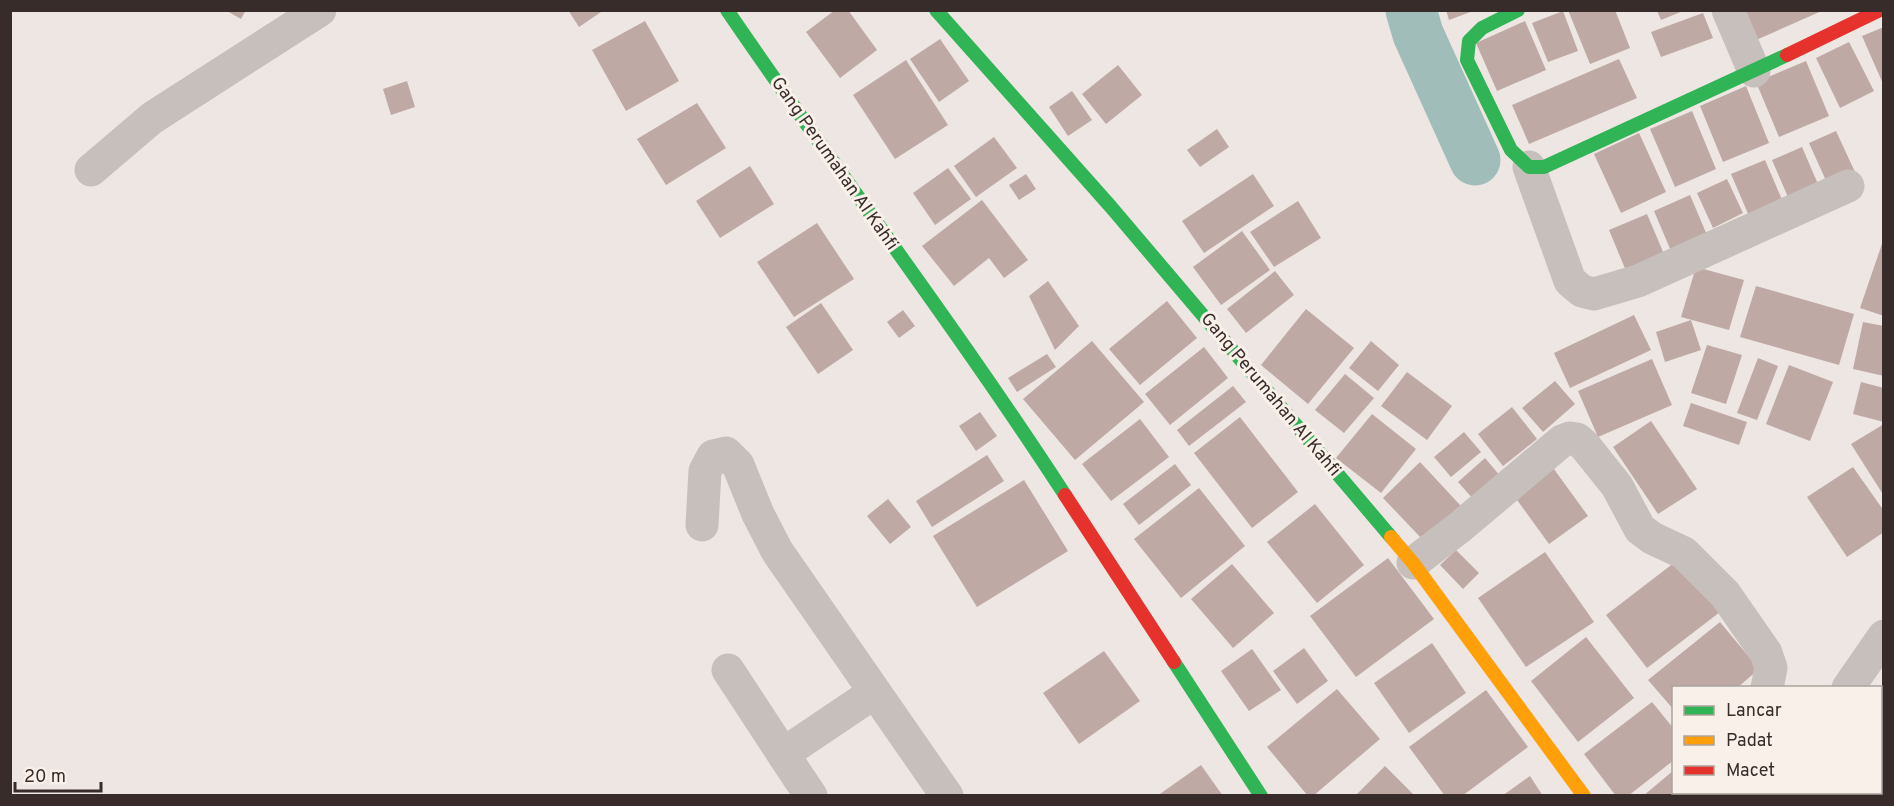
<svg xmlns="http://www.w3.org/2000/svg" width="1894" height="806" viewBox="0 0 1894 806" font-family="Overpass,sans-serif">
<rect width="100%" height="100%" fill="#ede6e2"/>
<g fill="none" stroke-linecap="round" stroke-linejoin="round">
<path stroke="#a0bdb9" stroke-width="51" d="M1411 10 1418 34 1475 160"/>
</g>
<path fill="#bfa9a5" d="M225 10H246L241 19Z
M568 10H604L579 27Z
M835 10H848L877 50 840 78 806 32Z
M1446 10H1473V11L1449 20Z
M1568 10H1615L1630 48 1590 64Z
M1741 10H1824L1754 41Z
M1563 11 1578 51 1548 62 1532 23Z
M1657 11H1683L1661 20Z
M1703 13 1713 38 1661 57 1651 32Z
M645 21 679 81 626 111 592 50Z
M1525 21 1546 70 1497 91 1476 43Z
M1884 27V86L1862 36Z
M940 39 969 81 939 102 910 59Z
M1849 42 1874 91 1840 108 1816 58Z
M1619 59 1637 98 1529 144 1512 105Z
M906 60 948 125 895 159 853 95Z
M1806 61 1829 116 1779 137 1756 82Z
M1118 65 1142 95 1106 124 1082 94Z
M407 81 415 107 391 115 383 89Z
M1746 86 1769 143 1723 162 1700 106Z
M1072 91 1092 120 1068 136 1049 107Z
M697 103 726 148 666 185 637 139Z
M1692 111 1716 169 1675 187 1650 129Z
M1217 129 1229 147 1200 167 1187 150Z
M1836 131 1855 172 1828 185 1809 143Z
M1639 133 1666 192 1621 213 1594 154Z
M994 137 1017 168 976 197 954 166Z
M1802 147 1821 191 1791 204 1772 160Z
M1765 160 1783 202 1749 216 1731 174Z
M750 166 774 204 720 238 696 201Z
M948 168 971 199 935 225 913 193Z
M1026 174 1036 189 1019 200 1009 185Z
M1253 174 1274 206 1204 253 1182 221Z
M1727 179 1743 213 1713 228 1697 193Z
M1690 195 1707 235 1671 251 1654 211Z
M982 200 1028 260 1004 278 989 258 954 286 922 246Z
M1298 201 1321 238 1274 267 1250 232Z
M1647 214 1667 261 1629 278 1609 230Z
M817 223 854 279 794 317 757 262Z
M1242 231 1270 270 1221 305 1193 267Z
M1884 238V316L1860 308Z
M1696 267 1744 280 1729 330 1681 317Z
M1275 271 1294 295 1246 333 1227 309Z
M1048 281 1079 326 1055 350 1029 296Z
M1756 286 1854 314 1839 365 1740 337Z
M1167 301 1197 338 1140 385 1109 349Z
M821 303 853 350 818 374 786 327Z
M1306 309 1354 348 1308 404 1261 365Z
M903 310 915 326 899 338 887 322Z
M1634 315 1651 350 1570 388 1554 353Z
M1691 320 1701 350 1665 362 1656 332Z
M1863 322 1884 326V376L1853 369Z
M1092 341 1144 402 1075 460 1023 399Z
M1371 341 1399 365 1378 391 1349 368Z
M1707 345 1742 355 1726 404 1691 393Z
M1204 347 1228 378 1170 425 1145 394Z
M1047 354 1056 367 1017 392 1008 378Z
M1758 358 1778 366 1757 420 1737 413Z
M1652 359 1672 405 1598 437 1578 391Z
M1789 365 1833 382 1810 441 1766 424Z
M1407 372 1452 406 1427 440 1381 406Z
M1345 374 1374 398 1344 433 1315 410Z
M1555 381 1575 404 1543 432 1522 408Z
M1861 382 1884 388V422L1853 414Z
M1233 386 1246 402 1189 446 1177 430Z
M1691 403 1747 422 1739 445 1683 426Z
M1512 407 1537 439 1503 466 1478 434Z
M980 412 997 436 976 451 959 426Z
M1372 414 1416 449 1381 493 1336 458Z
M1240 417 1298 492 1252 528 1194 453Z
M1140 419 1169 457 1111 501 1082 464Z
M1651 421 1697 489 1658 514 1613 447Z
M1884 424V496L1851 444Z
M1464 432 1481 452 1451 477 1434 457Z
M987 455 1004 481 932 527 916 501Z
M1485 458 1501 477 1474 500 1458 482Z
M1420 462 1461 506 1424 541 1383 498Z
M1175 464 1191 485 1139 525 1123 504Z
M1551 465 1588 516 1549 544 1512 493Z
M1853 467 1884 511V532L1847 557 1807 497Z
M1024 480 1068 551 977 607 933 536Z
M1199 488 1245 546 1181 598 1134 539Z
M888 499 911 527 890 544 867 516Z
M1315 504 1364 565 1317 603 1267 542Z
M1456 550 1479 573 1463 589 1440 565Z
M1545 552 1594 622 1526 667 1478 598Z
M1388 558 1434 619 1356 677 1310 616Z
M1679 559 1720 612 1647 668 1606 615Z
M1232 564 1274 613 1233 648 1191 599Z
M1720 622 1759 669 1737 688H1674V710L1648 680Z
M1586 637 1634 698 1578 742 1531 681Z
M1432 643 1466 693 1409 733 1374 683Z
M1304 648 1328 681 1297 704 1273 671Z
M1252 649 1281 690 1249 711 1221 671Z
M1104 651 1140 701 1079 744 1043 693Z
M1884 686V759L1880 757V690Z
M1337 689 1380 739 1313 796H1308L1267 747Z
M1486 690 1528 747 1462 796H1445L1409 747Z
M1652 702 1674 729V760L1628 796H1616L1584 754Z
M1201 765 1223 796H1157Z
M1385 766 1415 796H1355Z
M1674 770V792H1719L1716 796H1643Z
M1880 774 1884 776V796H1835L1838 792H1880Z
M1530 776 1543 796H1502Z"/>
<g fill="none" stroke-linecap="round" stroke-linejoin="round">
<path stroke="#c6bfbc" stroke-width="33" d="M1728 10 1754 71
M1529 167 1570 281 1582 291 1594 294 1638 281 1848 186
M91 170 152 118 320 10
M702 525 705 471 713 456 726 453 738 465 758 514 777 551 947 796
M1413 563 1460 527 1562 441 1570 438 1577 439 1585 446 1617 486 1640 529 1652 538 1684 553 1725 594 1766 653 1771 668 1767 688
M728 670 783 754 875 692
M1848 688 1884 636
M783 754 811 796
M1776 796 1778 792"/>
<path stroke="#30b455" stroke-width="14" d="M727 10C838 173 958 330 1065 495
M936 10 1111 207 1391 537
M1518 10 1482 28 1469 41 1467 60 1511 150 1529 167H1544L1787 55
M1174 662 1261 796"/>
<path stroke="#ff9f0a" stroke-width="14" d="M1391 537 1413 563 1584 796"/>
<path stroke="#e5322d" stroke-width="14" d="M1787 55 1880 10
M1065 495 1174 662"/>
</g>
<g text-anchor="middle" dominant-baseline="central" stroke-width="6" stroke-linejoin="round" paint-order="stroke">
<g font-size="18" fill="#372c29" stroke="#f9f0ea">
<text transform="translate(834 164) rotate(55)">Gang Perumahan Al Kahfi</text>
<text transform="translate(1270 395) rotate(50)">Gang Perumahan Al Kahfi</text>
</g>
</g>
<rect width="1894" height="806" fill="none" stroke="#372c29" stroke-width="24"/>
<rect x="1672" y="686" width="210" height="108" fill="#f9f0ea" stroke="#aba29d" stroke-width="1.5"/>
<rect x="1684" y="706" width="30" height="9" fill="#30b455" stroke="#aba29d" stroke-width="1.5"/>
<text x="1726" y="716" font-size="18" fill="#372c29">Lancar</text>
<rect x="1684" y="736" width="30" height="9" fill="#ff9f0a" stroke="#aba29d" stroke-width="1.5"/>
<text x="1726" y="746" font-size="18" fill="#372c29">Padat</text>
<rect x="1684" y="766" width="30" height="9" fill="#e5322d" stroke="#aba29d" stroke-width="1.5"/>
<text x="1726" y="776" font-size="18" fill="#372c29">Macet</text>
<path d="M15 782v9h86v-9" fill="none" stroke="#372c29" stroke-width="3"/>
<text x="24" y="782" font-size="18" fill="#372c29" stroke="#f9f0ea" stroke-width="4.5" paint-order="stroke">20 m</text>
</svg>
